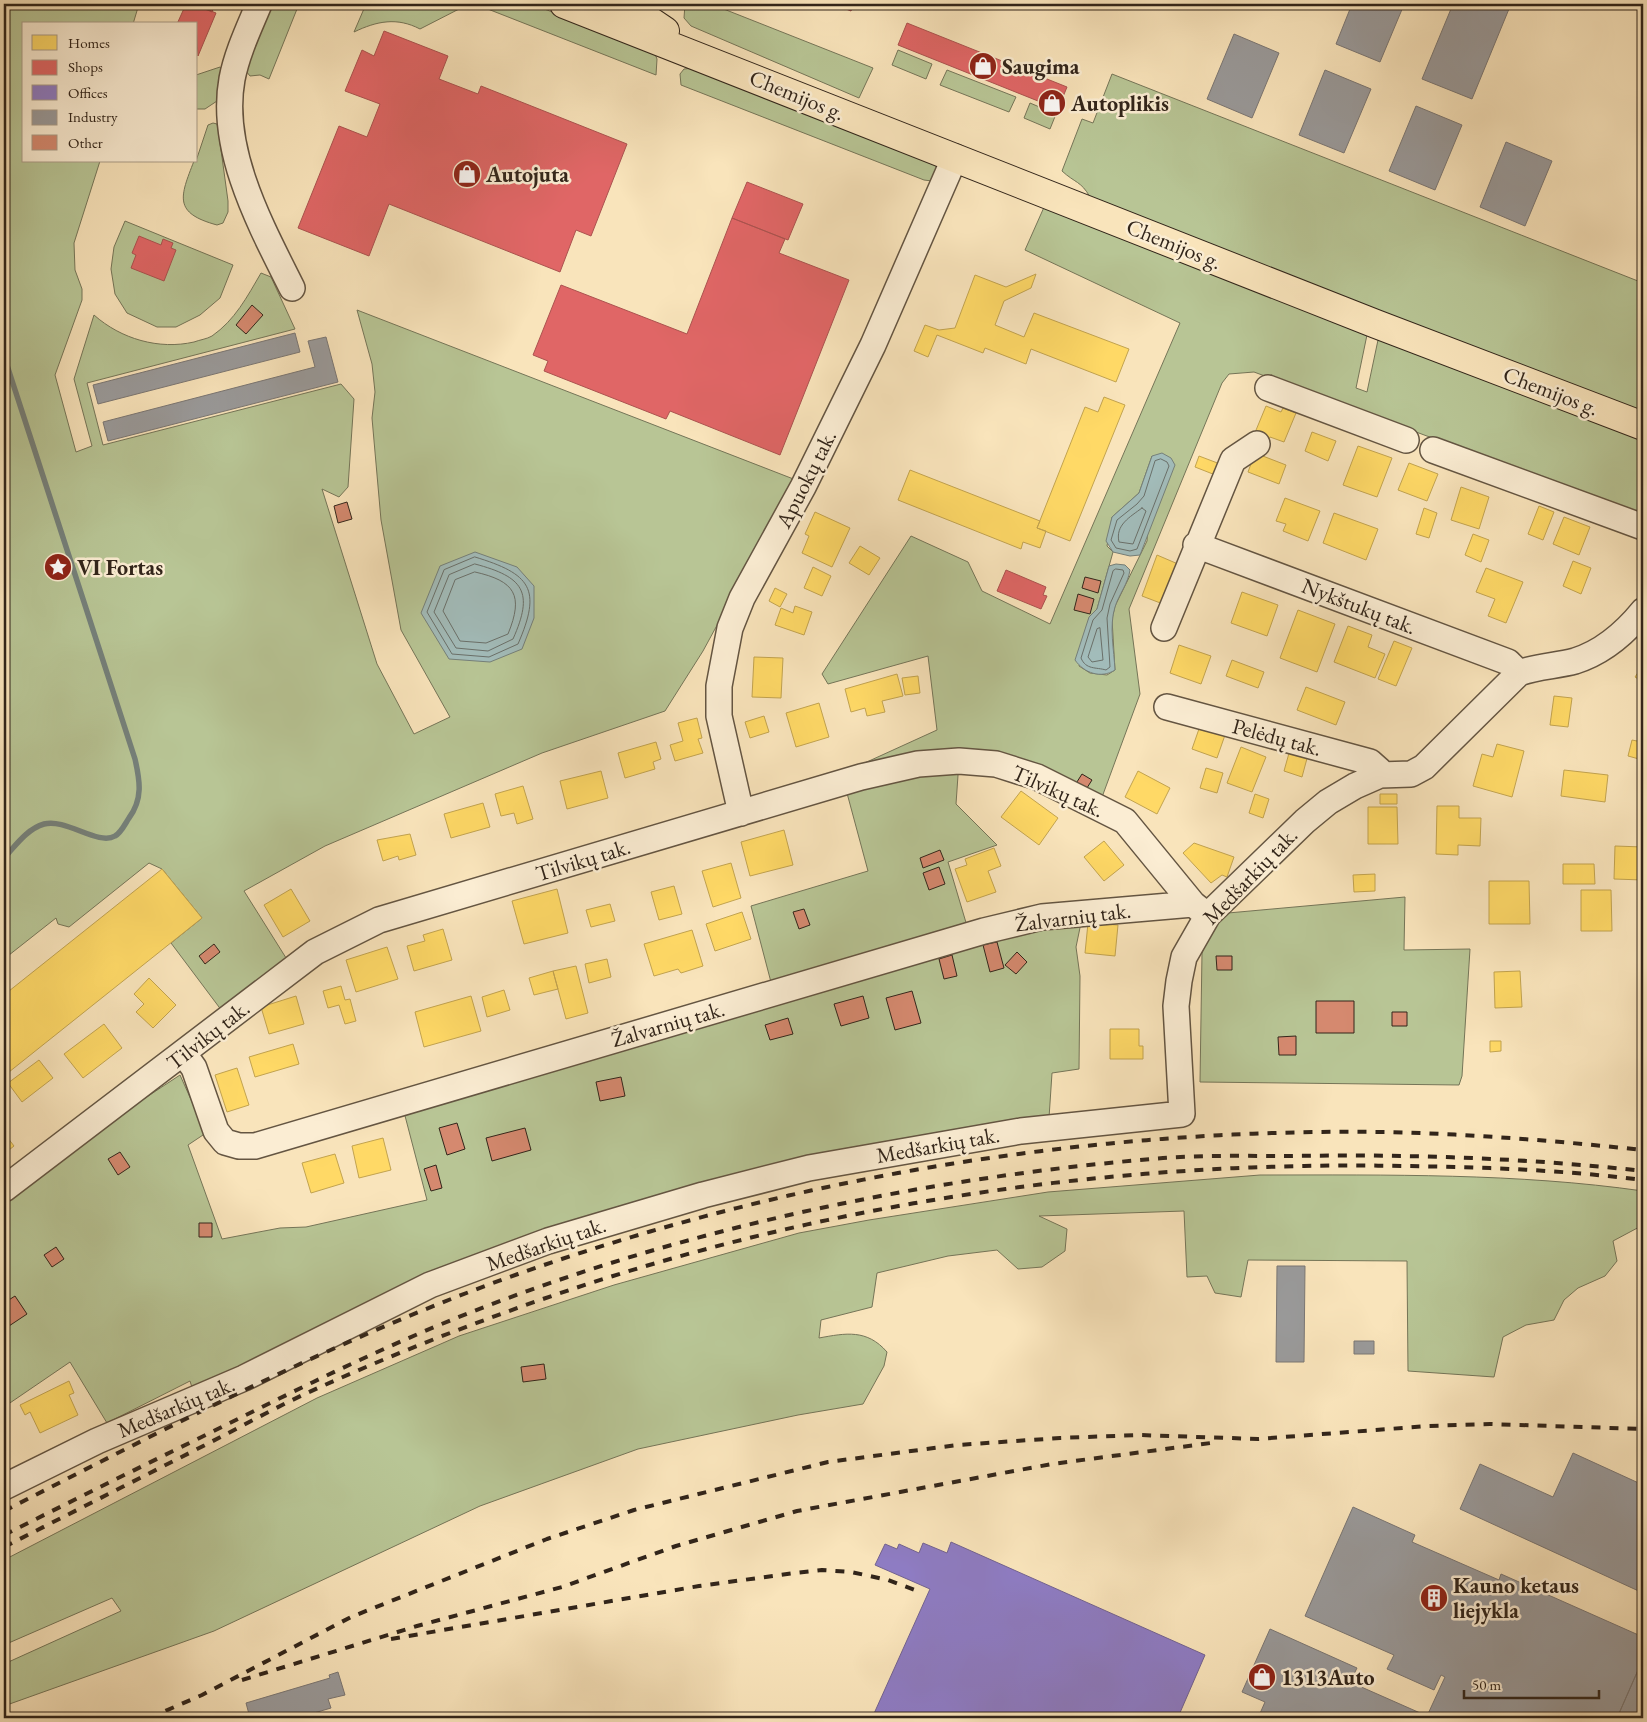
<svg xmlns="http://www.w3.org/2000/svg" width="1647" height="1722" viewBox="0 0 1647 1722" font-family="'EB Garamond',serif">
<rect width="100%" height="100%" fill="#f9e4bb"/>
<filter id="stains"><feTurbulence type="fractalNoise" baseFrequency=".004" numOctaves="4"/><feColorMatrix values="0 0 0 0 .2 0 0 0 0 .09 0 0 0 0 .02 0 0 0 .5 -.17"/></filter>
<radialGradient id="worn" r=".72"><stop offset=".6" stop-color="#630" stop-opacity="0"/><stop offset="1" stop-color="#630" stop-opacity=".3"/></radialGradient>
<path fill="#b8c595" stroke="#757558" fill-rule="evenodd" d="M5 4H139L133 24H24V161H100L74 243 75 270 82 289V300L55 375 76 452 92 446 74 379 94 315C121 339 159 350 194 342 199 340 207 339 212 336 235 320 247 297 261 273L271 277 295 329 87 383 103 445 341 384 354 399 348 487 339 497 322 489 377 664 414 734 450 717 401 630 381 520 372 418 375 392 372 364 357 310 796 480 703 651 665 711 542 753 325 846 244 891 293 969 228 1019 171 943 202 918 162 869 149 863 69 927 58 924 56 918 4 959Z
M269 4H299L269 79 260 75 250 76 246 71Z
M366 4H463L461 8 420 29C397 17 377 21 354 32Z
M475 4H531L638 44 655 54 657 59 656 75Z
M685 4H711L873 68 859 98 691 26 684 18Z
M898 50 932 64 926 79 892 65Z
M220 67 224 75 217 101 205 109H196V75Z
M695 68 939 166 932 181 924 180 681 85 680 74 684 69Z
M947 70 1016 97 1009 112 940 85Z
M1112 74 1643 283V414L1090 197C1081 181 1075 183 1062 171L1082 119 1093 123Z
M1030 103 1056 114 1050 129 1024 118Z
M213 123 217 124 218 128 228 201V212L223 223 217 225C173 213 180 197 194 161H196L208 125Z
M1045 205 1368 330 1356 388 1367 392 1378 340 1386 339 1643 440V516L1254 372 1229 374 1222 383 1129 609 1140 694 1098 808 959 761 956 804 997 845 948 862 967 926 772 986 751 906 868 871 844 782 858 766 937 730 928 656 828 684 822 674 911 536 968 562 982 591 1050 624 1180 323 1025 250ZM1152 456 1147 541 1115 606 1112 619 1115 670 1107 675 1090 673 1079 666 1089 618 1097 609 1113 552 1107 546 1112 517 1139 493Z
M125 221 233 265 220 298 200 315 176 327H157L127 313 115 294 111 269 114 247Z
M1405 897 1404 950 1470 949 1462 1076 1459 1085 1200 1082 1202 953 1217 914Z
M1082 918 1076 947 1080 976 1079 1069 1052 1073 1049 1118 716 1181 194 1394 190 1381 107 1423 70 1362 4 1407V1191L180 1075 206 1133 188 1145 222 1239 280 1228 306 1227 427 1200 404 1112 984 931Z
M1260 1175C1388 1175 1517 1173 1643 1191V1225L1613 1241 1617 1261 1605 1276 1578 1288 1564 1300 1554 1320 1526 1325 1503 1337 1494 1377 1408 1371 1407 1261 1248 1260 1241 1297 1215 1293 1207 1276 1187 1277 1184 1211 1039 1216 1067 1229 1065 1251 1042 1267 1018 1269 997 1250 948 1256 877 1273 872 1307 821 1320 819 1338C846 1333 867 1329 887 1352L884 1366 863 1404 798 1415 638 1449 480 1506 214 1631 4 1706V1664L121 1611 112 1598 4 1645V1560L317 1398 459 1336 614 1285 799 1233 869 1220 1048 1192Z"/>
<path fill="#a2bcba" stroke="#75807a" d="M1162 453 1171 458 1175 465 1140 555 1130 556 1113 552 1106 541 1112 517 1139 493 1152 456Z
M475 552 517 567 534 586V618L522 649 490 662 449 659 421 613 440 566Z
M1116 564 1125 565 1130 570C1128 584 1119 594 1115 607 1109 626 1114 650 1115 670 1101 679 1084 673 1075 660L1089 617 1097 609 1109 566Z"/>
<path fill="#ffd966" stroke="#c2a34f" d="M1036 274 1031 288 1004 301 995 325 1024 337 1034 313 1129 349 1116 382 1031 349 1026 364 985 348 983 353 937 335 928 357 914 351 925 325 939 330 955 328 975 275 1006 287Z
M1104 397 1125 405 1070 541 1037 528 1085 407 1098 412Z
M1266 406 1281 412 1283 408 1296 413 1284 442 1270 437 1268 441 1254 435Z
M1312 432 1336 441 1328 461 1305 451Z
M1358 446 1392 458 1377 497 1343 485Z
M1255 453 1286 465 1279 484 1248 472Z
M1199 456 1228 467 1223 478 1195 467Z
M1409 463 1438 474 1427 501 1398 490Z
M910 470 1040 521 1037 528 1046 531 1040 548 1023 542 1021 549 898 500Z
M1461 487 1489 497 1479 529 1451 520Z
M1285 498 1320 511 1308 541 1283 531 1286 524 1276 521Z
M1539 506 1554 512 1543 540 1528 534Z
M1424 508 1437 513 1429 538 1416 534Z
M815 512 850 528 832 567 802 553 809 536 805 534Z
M1334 513 1378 529 1366 560 1323 543Z
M1564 517 1590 527 1579 555 1553 544Z
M1473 534 1489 540 1481 562 1465 555Z
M860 546 880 558 869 575 849 563Z
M1157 555 1178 564 1163 604 1142 596Z
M1573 561 1591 568 1581 594 1563 586Z
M813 567 831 576 822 596 804 588Z
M1486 568 1523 582 1506 623 1488 616 1495 599 1476 592Z
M775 588 787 594 780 607 769 601Z
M1242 592 1278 605 1267 636 1231 623Z
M795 606 812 612 804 635 775 625 781 608 793 613Z
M1298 610 1335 624 1317 672 1280 658Z
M1348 626 1372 635 1368 647 1385 654 1375 678 1334 662Z
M1394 641 1412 648 1396 686 1378 679Z
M1179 645 1211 656 1201 684 1170 673Z
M754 657 783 658 781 698 752 697Z
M1232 660 1264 672 1258 688 1226 676Z
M1643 665V682L1635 677Z
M897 674 903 696 882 701 885 712 867 716 865 708 851 712 845 689Z
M918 676 920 693 905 695 902 678Z
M1306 687 1345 702 1336 725 1297 710Z
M1554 696 1572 698 1568 727 1550 725Z
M819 703 829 737 796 747 786 713Z
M764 716 769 732 750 738 745 722Z
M697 718 702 738 698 739 703 753 675 761 670 745 683 741 678 723Z
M1200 726 1225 735 1217 758 1192 749Z
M1632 740 1642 742 1639 759 1628 756Z
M656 742 661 759 653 762 655 769 625 778 618 753Z
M1497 744 1524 751 1512 797 1473 786 1482 754 1493 757Z
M1291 746 1309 751 1302 777 1284 771Z
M1241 747 1266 757 1252 792 1227 783Z
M1206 768 1223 773 1217 793 1200 788Z
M1564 770 1608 775 1605 802 1561 796Z
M601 771 608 798 567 809 560 781Z
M1138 771 1170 788 1157 814 1125 797Z
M523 786 533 819 517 824 514 813 501 816 495 794Z
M1021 791 1058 818 1039 845 1001 817Z
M1255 794 1269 799 1263 818 1249 813Z
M1380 794H1397V804H1380Z
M483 803 490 827 451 838 444 814Z
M1437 806H1459V818H1481L1480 846 1458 845V855L1436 854Z
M1368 807H1397L1398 844H1368Z
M784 830 793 865 750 876 741 842Z
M410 834 416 855 399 860 398 856 383 861 377 840Z
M1104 841 1124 865 1104 881 1084 857Z
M1194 843 1234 857 1227 877 1222 875 1211 883 1183 853Z
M1615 846 1643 847V880L1614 879Z
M994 848 1001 866 988 871 996 892 967 902 955 869 967 865 965 859Z
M731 863 741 898 713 907 702 871Z
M1563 864H1594L1595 884H1563Z
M162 869 202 918 4 1076V995Z
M1375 874V891L1354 892 1353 875Z
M1489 881H1529L1530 924H1489Z
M674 886 682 914 659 920 651 892Z
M291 889 310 921 283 937 264 905Z
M557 889 568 933 524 944 512 901Z
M1581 890H1611L1612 931H1581Z
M610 904 615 921 591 927 586 910Z
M742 912 751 939 715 951 706 924Z
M1088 923 1118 925 1115 956 1085 953Z
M443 929 452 960 414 971 407 946 425 941 423 935Z
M692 930 703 966 681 973 678 969 654 976 644 944Z
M387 947 398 979 356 992 346 960Z
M607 959 611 977 589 983 585 964Z
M576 966 588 1013 566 1019 553 971Z
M553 971 558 989 534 995 529 978Z
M1520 971 1522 1007 1495 1008 1494 972Z
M149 978 176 1005 153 1028 136 1012 144 1004 134 994Z
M341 986 345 1000 350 999 356 1021 345 1024 339 1005 328 1008 323 991Z
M504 990 510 1010 487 1017 482 997Z
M296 996 304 1024 269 1034 261 1007Z
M471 996 481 1031 424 1047 415 1012Z
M104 1024 122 1048 83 1078 64 1054Z
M1110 1029H1139V1046H1143V1059H1110Z
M1490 1041H1501V1051L1490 1052Z
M293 1044 299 1064 255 1077 249 1057Z
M39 1060 53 1078 22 1102 8 1083Z
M237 1068 249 1105 227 1112 215 1075Z
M4 1133 14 1146 4 1154Z
M383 1138 391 1170 359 1178 352 1146Z
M335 1154 344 1183 311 1193 302 1163Z
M69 1381 74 1393 69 1395 78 1415 40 1433 30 1412 25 1415 20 1405Z"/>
<path fill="#e06666" stroke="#ac524f" d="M186 4H193L216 13 198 56 196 24H177Z
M193 4H215L212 12Z
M833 4H854L851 11Z
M907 23 1067 87 1058 109 898 45Z
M384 31 448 56 439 79 478 94 481 86 627 144 591 236 576 230 560 272 389 204 369 256 298 228 339 126 367 137 380 104 345 91 362 50 374 56Z
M747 182 803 204 788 240 732 218Z
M732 218 785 239 779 253 849 280 780 455 670 411 666 419 544 371 548 361 533 355 561 285 687 334Z
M139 236 161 245 163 239 173 243 171 248 176 250 164 281 131 268 136 255 132 253Z
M1006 570 1046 587 1043 595 1047 596 1041 609 997 591Z"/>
<path fill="#8e7cc3" stroke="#726290" d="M951 1542 1205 1655 1179 1715 1186 1718H872L930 1589 875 1565 885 1544 897 1549 899 1544 919 1553 923 1543 947 1553Z"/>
<path fill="#999" stroke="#7a7673" d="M1352 4H1395L1403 7 1380 62 1336 44Z
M1453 4H1511L1472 99 1422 79Z
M1234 34 1279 53 1252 118 1207 99Z
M1325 70 1371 89 1344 153 1299 135Z
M1416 106 1462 125 1435 190 1389 171Z
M1506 142 1552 161 1525 226 1480 207Z
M295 333 300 352 98 404 93 385Z
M326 337 338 382 108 441 103 422 315 367 308 341Z
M1277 1266H1305L1304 1362H1276Z
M1354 1341H1374V1354H1354Z
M1573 1453 1643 1485V1593L1460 1509 1480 1464 1553 1497Z
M1353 1507 1415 1535 1412 1542 1499 1580 1501 1574 1643 1637V1659L1617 1718H1258L1265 1702 1242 1692 1270 1629 1357 1668 1350 1682 1427 1716 1445 1677 1441 1675 1434 1690 1387 1669 1394 1655 1305 1616Z
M1638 1670 1643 1672V1718H1617Z
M338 1672 345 1695 328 1699 331 1708 297 1718H250L246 1703 330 1678 329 1675Z"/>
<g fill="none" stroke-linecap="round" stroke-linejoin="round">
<path stroke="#6a706a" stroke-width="1" d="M1161 459 1167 462 1169 466 1137 549 1130 551 1116 548 1111 540 1117 520 1137 504 1144 496 1155 461Z
M1142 508 1146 511 1133 544 1119 542C1115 525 1130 517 1142 508Z
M475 557C531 574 542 589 518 644L489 657 452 654 427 612 444 570Z
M475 564C524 577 534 592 513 639L488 651 456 648 434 612 449 575Z
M1116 569 1123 570 1124 573 1110 604 1107 618 1110 667 1106 670C1096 667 1086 670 1081 658L1093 620 1102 610 1113 571Z
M475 572C515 581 524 595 508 634L486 643 460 641 443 611 455 580Z
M1100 628 1103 660 1092 662 1088 657 1097 629Z"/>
<path stroke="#75807a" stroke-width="5.5" d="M4 356 135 759C140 781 143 799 129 818 125 824 121 833 115 836 98 846 66 818 44 824 27 829 16 845 4 858"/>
</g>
<path fill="#d5896f" stroke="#32251a" d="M252 305 263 315 246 334 236 325Z
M347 502 352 519 338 523 334 506Z
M1085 577 1101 581 1098 593 1082 588Z
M1078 594 1094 599 1090 614 1074 610Z
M1082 774 1092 780 1085 791 1075 785Z
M940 850 944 860 923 868 920 858Z
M939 867 945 884 929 890 923 873Z
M804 909 810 925 799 929 793 912Z
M997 942 1004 968 990 972 983 945Z
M214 944 220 952 205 964 199 956Z
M1017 952 1027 962 1016 974 1005 965Z
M952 955 957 976 944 979 939 959Z
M1216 956H1232V970H1217Z
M912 991 921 1023 895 1030 886 998Z
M863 996 869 1018 841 1026 834 1004Z
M1316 1001H1354V1033H1316Z
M1392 1012H1407V1026H1392Z
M788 1018 793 1034 770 1040 765 1025Z
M1296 1036V1055H1279L1278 1037Z
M621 1077 625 1096 600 1101 596 1082Z
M457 1123 465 1149 447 1155 439 1128Z
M525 1128 531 1150 492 1161 486 1138Z
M120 1152 130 1167 118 1175 108 1159Z
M436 1165 442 1188 431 1191 424 1169Z
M199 1223H212V1237H199Z
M56 1247 64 1259 52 1267 44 1255Z
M15 1296 27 1314 9 1326 4 1318V1303Z
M544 1364 546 1379 523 1382 521 1367Z"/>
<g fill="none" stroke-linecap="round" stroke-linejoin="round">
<defs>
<path id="minor" d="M259 4C249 28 237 53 232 79 219 150 261 226 292 288
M1268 388 1406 440
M1433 450 1643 527
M1196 545 1508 662 1519 673
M1164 628 1233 460 1257 444
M1167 707 1370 762 1379 770 1380 775
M741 813 719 716V686L730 628 742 598 803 487 873 345 955 157
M184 1054 194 1068 216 1131 225 1142 239 1146H255L984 931 1042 917 1193 904 1203 912
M4 1189 315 952 379 920 861 777 918 764 959 761 996 764 1037 777 1125 821 1193 904
M4 1487 97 1441 244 1378 430 1285 548 1241 703 1195 809 1168 1021 1131 1182 1114 1176 1006 1179 981 1184 957 1208 915 1305 821 1328 802 1355 786 1380 775 1411 774 1424 767 1519 673C1537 666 1557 666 1575 661 1604 652 1625 633 1643 611"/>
<path id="major" d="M564 4 1376 324 1643 426
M625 4 665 31"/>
</defs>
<use href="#minor" stroke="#645542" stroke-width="28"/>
<use href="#major" stroke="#32251a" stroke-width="30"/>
<use href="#minor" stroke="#fbedd3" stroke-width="25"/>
<use href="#major" stroke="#f9e4bb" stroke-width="28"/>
<path stroke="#32251a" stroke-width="4" stroke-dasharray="9 9" stroke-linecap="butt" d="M4 1511C171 1426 340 1337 518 1274 796 1176 1091 1128 1386 1132 1472 1134 1558 1141 1643 1150
M4 1535C60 1507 116 1479 173 1451 271 1403 367 1353 469 1313 687 1227 929 1177 1163 1158 1205 1155 1249 1156 1291 1156 1408 1154 1527 1158 1643 1171
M4 1547C73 1512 142 1477 211 1442 246 1424 282 1404 318 1388 378 1361 440 1336 501 1314 789 1208 1097 1160 1403 1166 1483 1167 1564 1170 1643 1180
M391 1639 699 1586 795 1573 822 1570 851 1572 888 1580 915 1590
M242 1680 417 1626 562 1587 676 1546 797 1511 1052 1464 1211 1443
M149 1718 202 1695 351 1617 547 1539 634 1510 828 1462 957 1445 1060 1438 1140 1435 1258 1439 1428 1426 1490 1424 1643 1429"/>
</g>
<defs>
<symbol id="shop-disc" viewBox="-11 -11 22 22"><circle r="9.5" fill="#8f2418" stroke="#fbedd3"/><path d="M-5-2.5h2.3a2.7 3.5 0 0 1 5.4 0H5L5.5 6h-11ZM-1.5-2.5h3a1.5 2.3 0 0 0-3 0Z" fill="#fff"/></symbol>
<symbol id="sight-disc" viewBox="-11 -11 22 22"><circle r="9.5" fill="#8f2418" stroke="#fbedd3"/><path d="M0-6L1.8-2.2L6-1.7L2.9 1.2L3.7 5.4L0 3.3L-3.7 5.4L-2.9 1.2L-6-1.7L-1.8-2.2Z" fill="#fff"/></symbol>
<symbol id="building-disc" viewBox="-11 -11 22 22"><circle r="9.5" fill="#8f2418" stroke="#fbedd3"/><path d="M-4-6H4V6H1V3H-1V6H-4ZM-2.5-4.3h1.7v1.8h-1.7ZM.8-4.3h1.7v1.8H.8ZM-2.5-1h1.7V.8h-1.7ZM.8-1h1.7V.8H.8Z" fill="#fff"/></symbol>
</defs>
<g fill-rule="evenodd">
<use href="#shop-disc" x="967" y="50" width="32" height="32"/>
<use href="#shop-disc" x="1036" y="87" width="32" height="32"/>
<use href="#shop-disc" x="451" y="158" width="32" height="32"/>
<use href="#sight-disc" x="42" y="551" width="32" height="32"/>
<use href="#building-disc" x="1418" y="1582" width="32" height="32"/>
<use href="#shop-disc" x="1246" y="1661" width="32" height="32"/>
</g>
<g text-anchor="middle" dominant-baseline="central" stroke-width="5" stroke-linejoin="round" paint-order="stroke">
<g font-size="22" font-weight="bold" fill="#32251a" stroke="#fbedd3" text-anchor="start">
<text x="1002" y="66">Saugima</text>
<text x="1071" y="103">Autoplikis</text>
<text x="486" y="174">Autojuta</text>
<text x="77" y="567">VI Fortas</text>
<text x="1453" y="1585">Kauno ketaus<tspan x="1453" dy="25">liejykla</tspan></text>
<text x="1281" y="1677">1313Auto</text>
</g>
<g font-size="22" fill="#32251a" stroke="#fbedd3">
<text transform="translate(797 95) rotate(22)">Chemijos g.</text>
<text transform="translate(1174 244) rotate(22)">Chemijos g.</text>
<text transform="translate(1551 391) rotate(21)">Chemijos g.</text>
<text transform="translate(806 479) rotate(-63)">Apuokų tak.</text>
<text transform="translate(1359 606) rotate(21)">Nykštukų tak.</text>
<text transform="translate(1277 737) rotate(15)">Pelėdų tak.</text>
<text transform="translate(1058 791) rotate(24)">Tilvikų tak.</text>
<text transform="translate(583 860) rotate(-17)">Tilvikų tak.</text>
<text transform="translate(1250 876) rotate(-46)">Medšarkių tak.</text>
<text transform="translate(1073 917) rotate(-7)">Žalvarnių tak.</text>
<text transform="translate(668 1024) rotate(-16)">Žalvarnių tak.</text>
<text transform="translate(208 1035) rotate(-38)">Tilvikų tak.</text>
<text transform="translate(938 1145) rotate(-10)">Medšarkių tak.</text>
<text transform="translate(546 1244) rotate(-19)">Medšarkių tak.</text>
<text transform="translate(176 1407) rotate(-23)">Medšarkių tak.</text>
</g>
</g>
<rect width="1647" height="1722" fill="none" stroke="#f9e4bb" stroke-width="20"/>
<rect x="5" y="5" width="1637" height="1712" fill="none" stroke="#32251a" stroke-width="2.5"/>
<rect x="10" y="10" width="1627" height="1702" fill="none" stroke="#32251a"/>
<rect x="22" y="22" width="175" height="140" fill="#fbedd3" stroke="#ab9d89"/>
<rect x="32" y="35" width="25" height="15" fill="#ffd966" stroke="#ab9d89"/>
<text x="68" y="48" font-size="15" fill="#32251a">Homes</text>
<rect x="32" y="60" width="25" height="15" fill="#e06666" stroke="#ab9d89"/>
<text x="68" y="72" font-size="15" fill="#32251a">Shops</text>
<rect x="32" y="85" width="25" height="15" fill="#8e7cc3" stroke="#ab9d89"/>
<text x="68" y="98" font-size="15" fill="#32251a">Offices</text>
<rect x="32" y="110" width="25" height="15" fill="#999999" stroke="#ab9d89"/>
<text x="68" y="122" font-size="15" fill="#32251a">Industry</text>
<rect x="32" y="135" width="25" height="15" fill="#d5896f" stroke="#ab9d89"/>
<text x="68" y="148" font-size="15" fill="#32251a">Other</text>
<path d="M1464 1690v8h135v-8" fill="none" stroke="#32251a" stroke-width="2.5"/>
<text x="1472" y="1690" font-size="15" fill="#32251a" stroke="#fbedd3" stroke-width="4" paint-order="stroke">50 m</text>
<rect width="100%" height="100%" filter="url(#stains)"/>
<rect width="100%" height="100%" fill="url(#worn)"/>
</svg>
